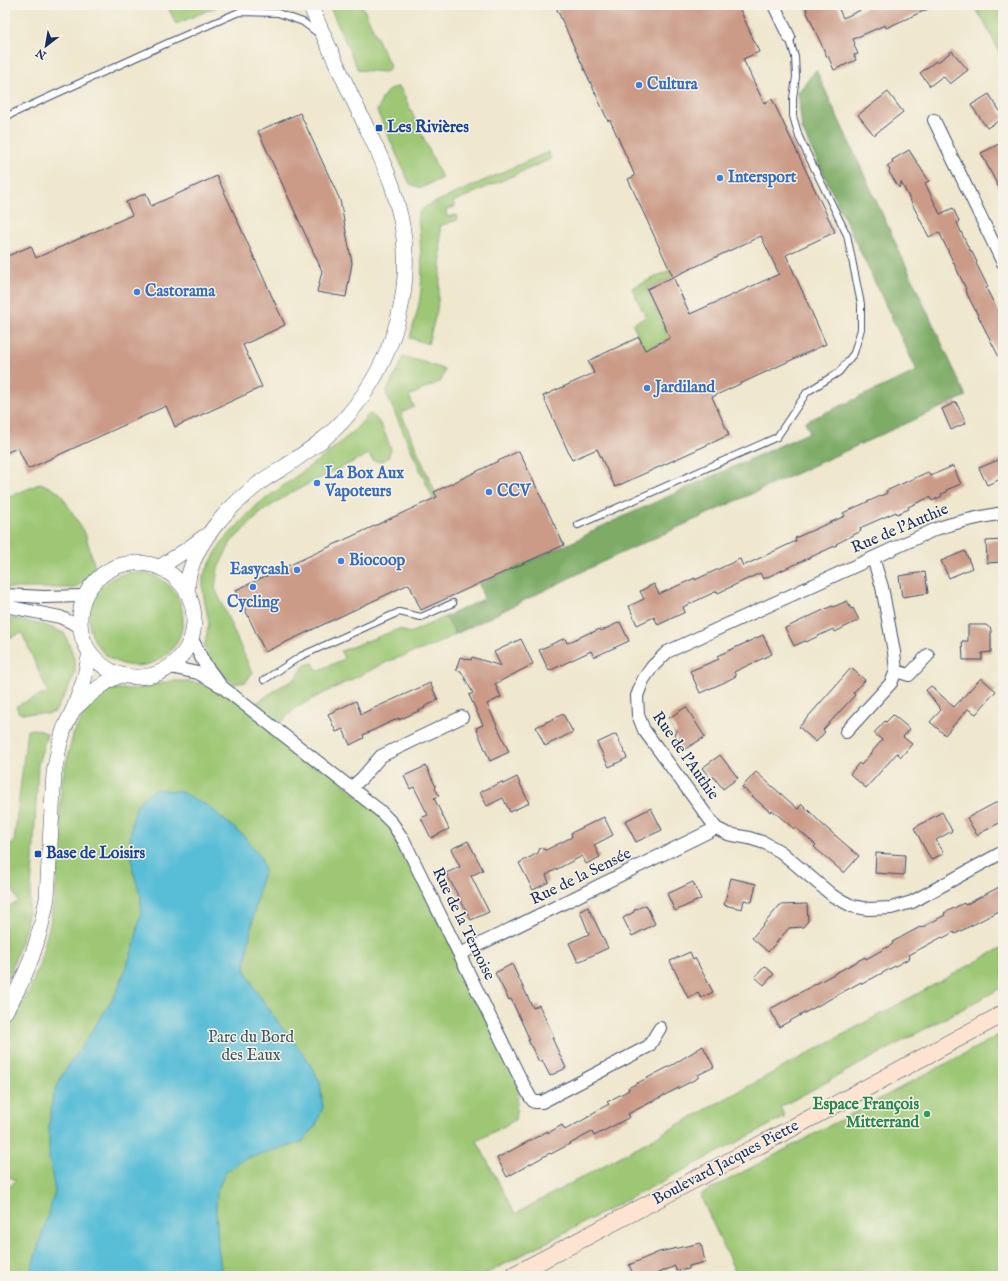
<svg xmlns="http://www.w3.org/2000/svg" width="1008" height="1281" viewBox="0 0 1008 1281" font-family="'IM FELL English',serif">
<rect width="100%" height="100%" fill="#f7f3e8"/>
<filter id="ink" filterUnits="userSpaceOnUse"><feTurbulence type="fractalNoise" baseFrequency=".025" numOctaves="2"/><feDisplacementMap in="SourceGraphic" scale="8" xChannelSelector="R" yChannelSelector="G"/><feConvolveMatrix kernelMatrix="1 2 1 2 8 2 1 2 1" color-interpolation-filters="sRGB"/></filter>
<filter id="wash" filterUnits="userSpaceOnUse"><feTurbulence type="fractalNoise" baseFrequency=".012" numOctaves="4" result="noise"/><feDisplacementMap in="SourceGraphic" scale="16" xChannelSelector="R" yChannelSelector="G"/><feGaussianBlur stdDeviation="0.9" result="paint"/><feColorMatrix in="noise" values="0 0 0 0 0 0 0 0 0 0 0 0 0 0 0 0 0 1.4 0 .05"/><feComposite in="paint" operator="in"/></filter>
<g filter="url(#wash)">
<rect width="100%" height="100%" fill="#efe7ce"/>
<path fill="#9dc774" stroke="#5c7b69" d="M167 5H221L176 24Z
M329 5H362L390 66 388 71 384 72 358 70Z
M972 5H1003V59L982 18Z
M398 87 401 89 442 178 421 188 410 184 377 111C382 100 384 88 398 87Z
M548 152 551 159 453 202 455 207 446 209 447 217 456 215 457 220 440 226 441 268 437 310 428 344 410 338C413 325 418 312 420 298 424 271 420 242 418 214L425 207Z
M670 270 673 277 647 289 670 338 645 350 633 324 646 317 632 288Z
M403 357 421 361 445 370 441 381 409 396 414 407 401 413 438 499 434 501 386 393 401 363Z
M369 414C380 416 387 439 391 449L388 458 381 462 372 460 369 454 294 491 263 511 231 542 218 568 215 588 252 673 246 682 234 684 217 671 204 647 209 623 203 592V576L222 542 257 505 324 456 353 432Z
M41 483 60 493 85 533 96 571 75 588H5V499Z
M89 619a47 47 0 1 1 94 0a47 47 0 1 1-94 0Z
M5 617 44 625 64 633C70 646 79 664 73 678 68 690 61 701 55 712L49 714 19 713 16 706 48 692 22 633 5 639Z
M445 617 456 634 432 646 389 661 314 698 297 707 275 728 392 823 520 1078 515 1120 477 1141 515 1214 1003 947V987L780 1107 785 1117 482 1276H5V1193L15 1180 5 1175 6 1161 5 1152V1033L31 987 39 965 50 924 57 880 61 789 64 772 73 735 80 721 87 708 95 698 103 692 111 689H135L172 681H183L221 686 249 708 280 687 295 679 305 665 313 663 317 671 344 659 341 651 399 629 410 633Z
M32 729 40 730 47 734 38 764 33 862 30 900 26 927 9 977 5 984V908L18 902 5 870V847L14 842 27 730Z
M1003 1033V1276H737L700 1195Z"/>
<path fill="#7eac66" stroke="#4c6e62" d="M816 70 966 396 600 563 456 634 445 617 484 599 479 584 579 539 596 529 810 432 805 422 917 371 802 129 798 92Z"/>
<path fill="#59bdd7" stroke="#3a769a" d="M156 789 181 792 208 806 247 839 261 858 264 871 257 897 248 946 245 969 255 989 283 1029 306 1057 320 1082 323 1107 316 1125 302 1142 244 1159 225 1173 217 1192 216 1210 218 1245 222 1276H29L55 1192 49 1157V1125L53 1096 62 1075 85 1042 117 992 134 946 141 912V897L133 871 130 837 132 823 136 807 142 799Z"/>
<g id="blocks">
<path fill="#cb9b88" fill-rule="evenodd" d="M555 5H738L759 52 743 59 764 103 772 99 835 232 786 255 826 344 712 397 729 435 615 487 597 449 572 460 543 396 594 373 588 361 639 337 645 350 670 338 647 289 673 277 628 179 635 176 610 120 608 121ZM761 236 779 274 690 314 673 277Z
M805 5H837L843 18 872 5H937L886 28 885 25 853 39 855 44 854 45 858 54 854 55 856 60 834 70 828 56 827 57 806 10H807Z
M952 51 968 70 950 84 943 76 930 86 920 73 936 61 937 63Z
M888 92 903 112 874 135 858 115Z
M989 94 1003 116V118L987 128 971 105Z
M300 113 340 200 352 263 346 297 317 292 322 271 258 131Z
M999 144 1003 152V196L981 153Z
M909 150 929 181 925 183 940 214 953 208 959 221 957 223 970 251 971 250 977 262 976 263 988 287 986 288 1003 321V365L965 290 966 289 939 232 929 237 901 182 899 188 889 172 890 170 887 166 893 162 892 160Z
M217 176 285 325 243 345 262 387 175 427 166 406 28 469 18 448 5 453V257L31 246 36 258 132 215 126 202 146 193 151 206Z
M956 402 966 423 951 430 942 409Z
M519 451 564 545 421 610 409 584 265 652 236 590 437 497 434 492Z
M1003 458V478L987 485 979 468Z
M953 466 961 484 946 490 947 492 941 494 942 496 932 501 930 497 908 507 909 509 897 514 896 512 860 528 861 531 836 544 837 545 763 579 760 573 718 593 717 591 683 607 685 612 658 625 654 617 637 625 629 606 644 599 640 591 654 584 659 594 695 578V580L740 559 743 566 796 541 795 538 845 516 843 513 887 493 886 491 928 472 930 476Z
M1003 540V562L987 563 986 541Z
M965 551 972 568 949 578 941 561Z
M925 572 928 593 902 597 899 576Z
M847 601 851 609 853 608 859 620 835 632 833 629 806 642 805 641 794 646 785 628 832 606 833 607Z
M620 622 629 641 594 657 591 651 549 671 539 650 565 638 567 643 591 632V633L600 629 601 631Z
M968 625H986L991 629V652L982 653V660H963L962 641H968Z
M763 635 772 654 734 672 736 676 725 682 700 693 690 671 719 659 717 656Z
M521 639 533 664 495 684 501 697 487 704 509 752 490 761 476 728 483 725 469 695 473 693 461 671 456 670 460 657 471 660 472 657 501 666 494 652Z
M851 668 865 680 853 693 855 695 823 730 825 732 816 742 799 727Z
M981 678 996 691 976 714 968 709 945 735 930 722 941 710 926 690 931 686 954 707Z
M430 683 438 700 424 707 425 708 399 720V718L363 735 364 738 350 745 343 729 336 732 328 714 356 701 361 714Z
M686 707 705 737 682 751 676 741 678 740 674 734 677 732 669 718Z
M563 714 573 732 545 746 536 727Z
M893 715 910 729 903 737 912 744 901 757 897 753 866 788 850 774 859 763 861 765 882 740 874 733 885 721 886 722Z
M616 734 627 758 609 767 597 743Z
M720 755 738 778 723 789 714 777 711 779 702 768Z
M426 766 436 787 435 788 439 796 434 798 449 829 431 838 421 818 428 815 414 787 410 789 404 776Z
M756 772 798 809 802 804 822 824 859 856 844 873 814 847 816 845 795 827 794 829 772 810 770 812 742 787Z
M517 777 529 803 510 812 503 798 487 806 480 792 502 782 503 784Z
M1003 799V821L977 835 967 818Z
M651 808 662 830 636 842 625 821Z
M942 812 952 831 936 840 944 853 931 860 914 828Z
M604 817 613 835 594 845 600 857 586 864 582 856 546 875 549 882 533 890 519 863 538 853 540 848 546 850 572 837 571 833Z
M468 841 483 870 471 876 489 912 471 920 446 873 460 867 451 849Z
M876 853 905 855 904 875 875 873Z
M731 878 756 884 752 902 744 900 742 909 724 905Z
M693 882 701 899 675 911 667 894Z
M1003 885V909L955 934 954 932 943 938 942 937 909 955 910 958 862 984 861 982 779 1027 770 1009 865 957 866 959 893 944 892 942 920 927 921 928 945 915 944 913 964 903 965 905Z
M807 904 808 921 803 927 789 928 768 952 752 938 780 905Z
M646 905 655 924 632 936 623 918 634 912V910Z
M588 907 608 948 578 962 569 943 589 934 580 911Z
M690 952 693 959 695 958 713 992 701 998 698 993 688 998 670 961Z
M512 964 533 1008 539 1005 554 1037 552 1038 566 1068 550 1076 542 1060 539 1062 528 1040H530L511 999 509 1000 495 973Z
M765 966 774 974 764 985 755 977Z
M703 1046 714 1067 698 1075V1078L628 1114 630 1117 594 1136 592 1132 551 1154 550 1153 507 1177 497 1158 548 1131V1133L562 1125 565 1130 592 1115 591 1114 609 1104 607 1102 629 1090 628 1088 674 1064Z
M701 1243 705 1262 689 1266V1269L676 1271 675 1266 652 1276H634L629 1265 659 1252Z"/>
</g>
</g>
<g filter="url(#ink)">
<use href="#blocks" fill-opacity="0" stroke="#3b4b6f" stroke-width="1"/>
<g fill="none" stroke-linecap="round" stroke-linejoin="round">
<defs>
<path id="service" d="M239 12 278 13 303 22 319 34
M5 117 172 41 239 12 251 5
M578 525 777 437 807 392 839 372 854 353 861 329V304L847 235 799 137 793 116V98L796 77 795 57 789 37
M264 680 301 656 399 612 421 617 453 603"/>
<path id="minor" d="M774 5 789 37
M934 120 1003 263
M1003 513C980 517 958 521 936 529L667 652 652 667 643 680 637 696 638 715 644 730 716 828 728 834 749 838 765 843 781 852 833 896 852 906 868 909 891 908 912 902 1003 852
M5 595 44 597 83 596
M5 606 60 617 79 626
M192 639 204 663 219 683
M170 667 198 673 221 686 379 810 392 823 404 841 520 1078 530 1097 534 1102H542L649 1046 660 1028
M896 671 909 675 928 655
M846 732 891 683 896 671 894 652 882 587 873 558
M351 788 362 778 381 756 462 717
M460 954 716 828"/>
<path id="tertiary" d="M80 620a57 57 0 1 1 114 0a57 57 0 1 1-114 0Z
M160 567 188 549 204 537
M187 592C188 586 188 580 189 574 198 539 229 507 257 485 265 478 275 473 283 468 306 452 330 437 348 415 395 359 416 287 400 215 397 205 395 194 392 185 384 162 372 140 362 118 344 81 327 43 310 5
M75 708C90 695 102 683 120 675
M5 1012C28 975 39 941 47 898L54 773 59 747 64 729 74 708 84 680 90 653"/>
<path id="secondary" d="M512 1276 792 1128 1003 1014"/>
</defs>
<use href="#service" stroke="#3b4b6f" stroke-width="8"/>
<use href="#minor" stroke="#3b4b6f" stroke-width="14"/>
<use href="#tertiary" stroke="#3b4b6f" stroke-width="16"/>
<use href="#secondary" stroke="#3b4b6f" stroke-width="18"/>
<use href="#service" stroke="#fff" stroke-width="6"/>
<use href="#minor" stroke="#fff" stroke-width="12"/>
<use href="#tertiary" stroke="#fff" stroke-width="15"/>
<use href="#secondary" stroke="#fde4d1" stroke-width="17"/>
</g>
</g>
<g fill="#3f7fe0" stroke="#f7f3e8" stroke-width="1.5">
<circle cx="639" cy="85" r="4"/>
<circle cx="720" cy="178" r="4"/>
<circle cx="137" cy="292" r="4"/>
<circle cx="647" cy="388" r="4"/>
<circle cx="317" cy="483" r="4"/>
<circle cx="489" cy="492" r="4"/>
<circle cx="341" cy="561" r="4"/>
<circle cx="297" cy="570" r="4"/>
<circle cx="253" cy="587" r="4"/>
</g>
<g fill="#1a4fb4" stroke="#f7f3e8" stroke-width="1.5">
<rect x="375" y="124" width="8" height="8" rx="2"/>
<rect x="34" y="850" width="8" height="8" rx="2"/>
</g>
<circle fill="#2e9e5b" stroke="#f7f3e8" stroke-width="1.5" cx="927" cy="1114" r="4"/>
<g text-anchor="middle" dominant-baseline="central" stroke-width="3" stroke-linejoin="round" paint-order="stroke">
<g font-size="16" font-weight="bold" fill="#366cbe" stroke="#f7f3e8" text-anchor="start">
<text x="647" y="85">Cultura</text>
<text x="728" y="178">Intersport</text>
<text x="145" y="292">Castorama</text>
<text x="655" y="388">Jardiland</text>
<text x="325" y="474">La Box Aux<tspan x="325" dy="18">Vapoteurs</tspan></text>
<text x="497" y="492">CCV</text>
<text x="349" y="561">Biocoop</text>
<text x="289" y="570" text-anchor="end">Easycash</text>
<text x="253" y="603" text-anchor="middle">Cycling</text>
</g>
<g font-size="16" font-weight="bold" fill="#164399" stroke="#f7f3e8" text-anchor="start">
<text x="387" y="128">Les Rivières</text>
<text x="46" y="854">Base de Loisirs</text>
</g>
<g font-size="16" fill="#1b2f5e" stroke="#f7f3e8">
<text transform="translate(900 529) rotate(-23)">Rue de l'Authie</text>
<text transform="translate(685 756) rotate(55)">Rue de l'Authie</text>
<text transform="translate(581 877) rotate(-26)">Rue de la Sensée</text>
<text transform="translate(463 924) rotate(64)">Rue de la Ternoise</text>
<text transform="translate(726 1163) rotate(-28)">Boulevard Jacques Piette</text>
</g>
<g font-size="16" fill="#3c5564" stroke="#f7f3e8">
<text x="251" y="1038">Parc du Bord<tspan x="251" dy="18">des Eaux</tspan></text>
</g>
<g font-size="16" font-weight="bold" fill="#27864d" stroke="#f7f3e8" text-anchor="end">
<text x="919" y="1105">Espace François<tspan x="919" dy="18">Mitterrand</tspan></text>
</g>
</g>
<rect width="1008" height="1281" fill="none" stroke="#f7f3e8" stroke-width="20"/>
<g transform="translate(46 46) rotate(211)" stroke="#f7f3e8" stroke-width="3" paint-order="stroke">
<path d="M0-3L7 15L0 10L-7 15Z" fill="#1b2f5e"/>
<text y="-6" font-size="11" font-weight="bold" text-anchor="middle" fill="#1b2f5e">N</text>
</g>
</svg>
